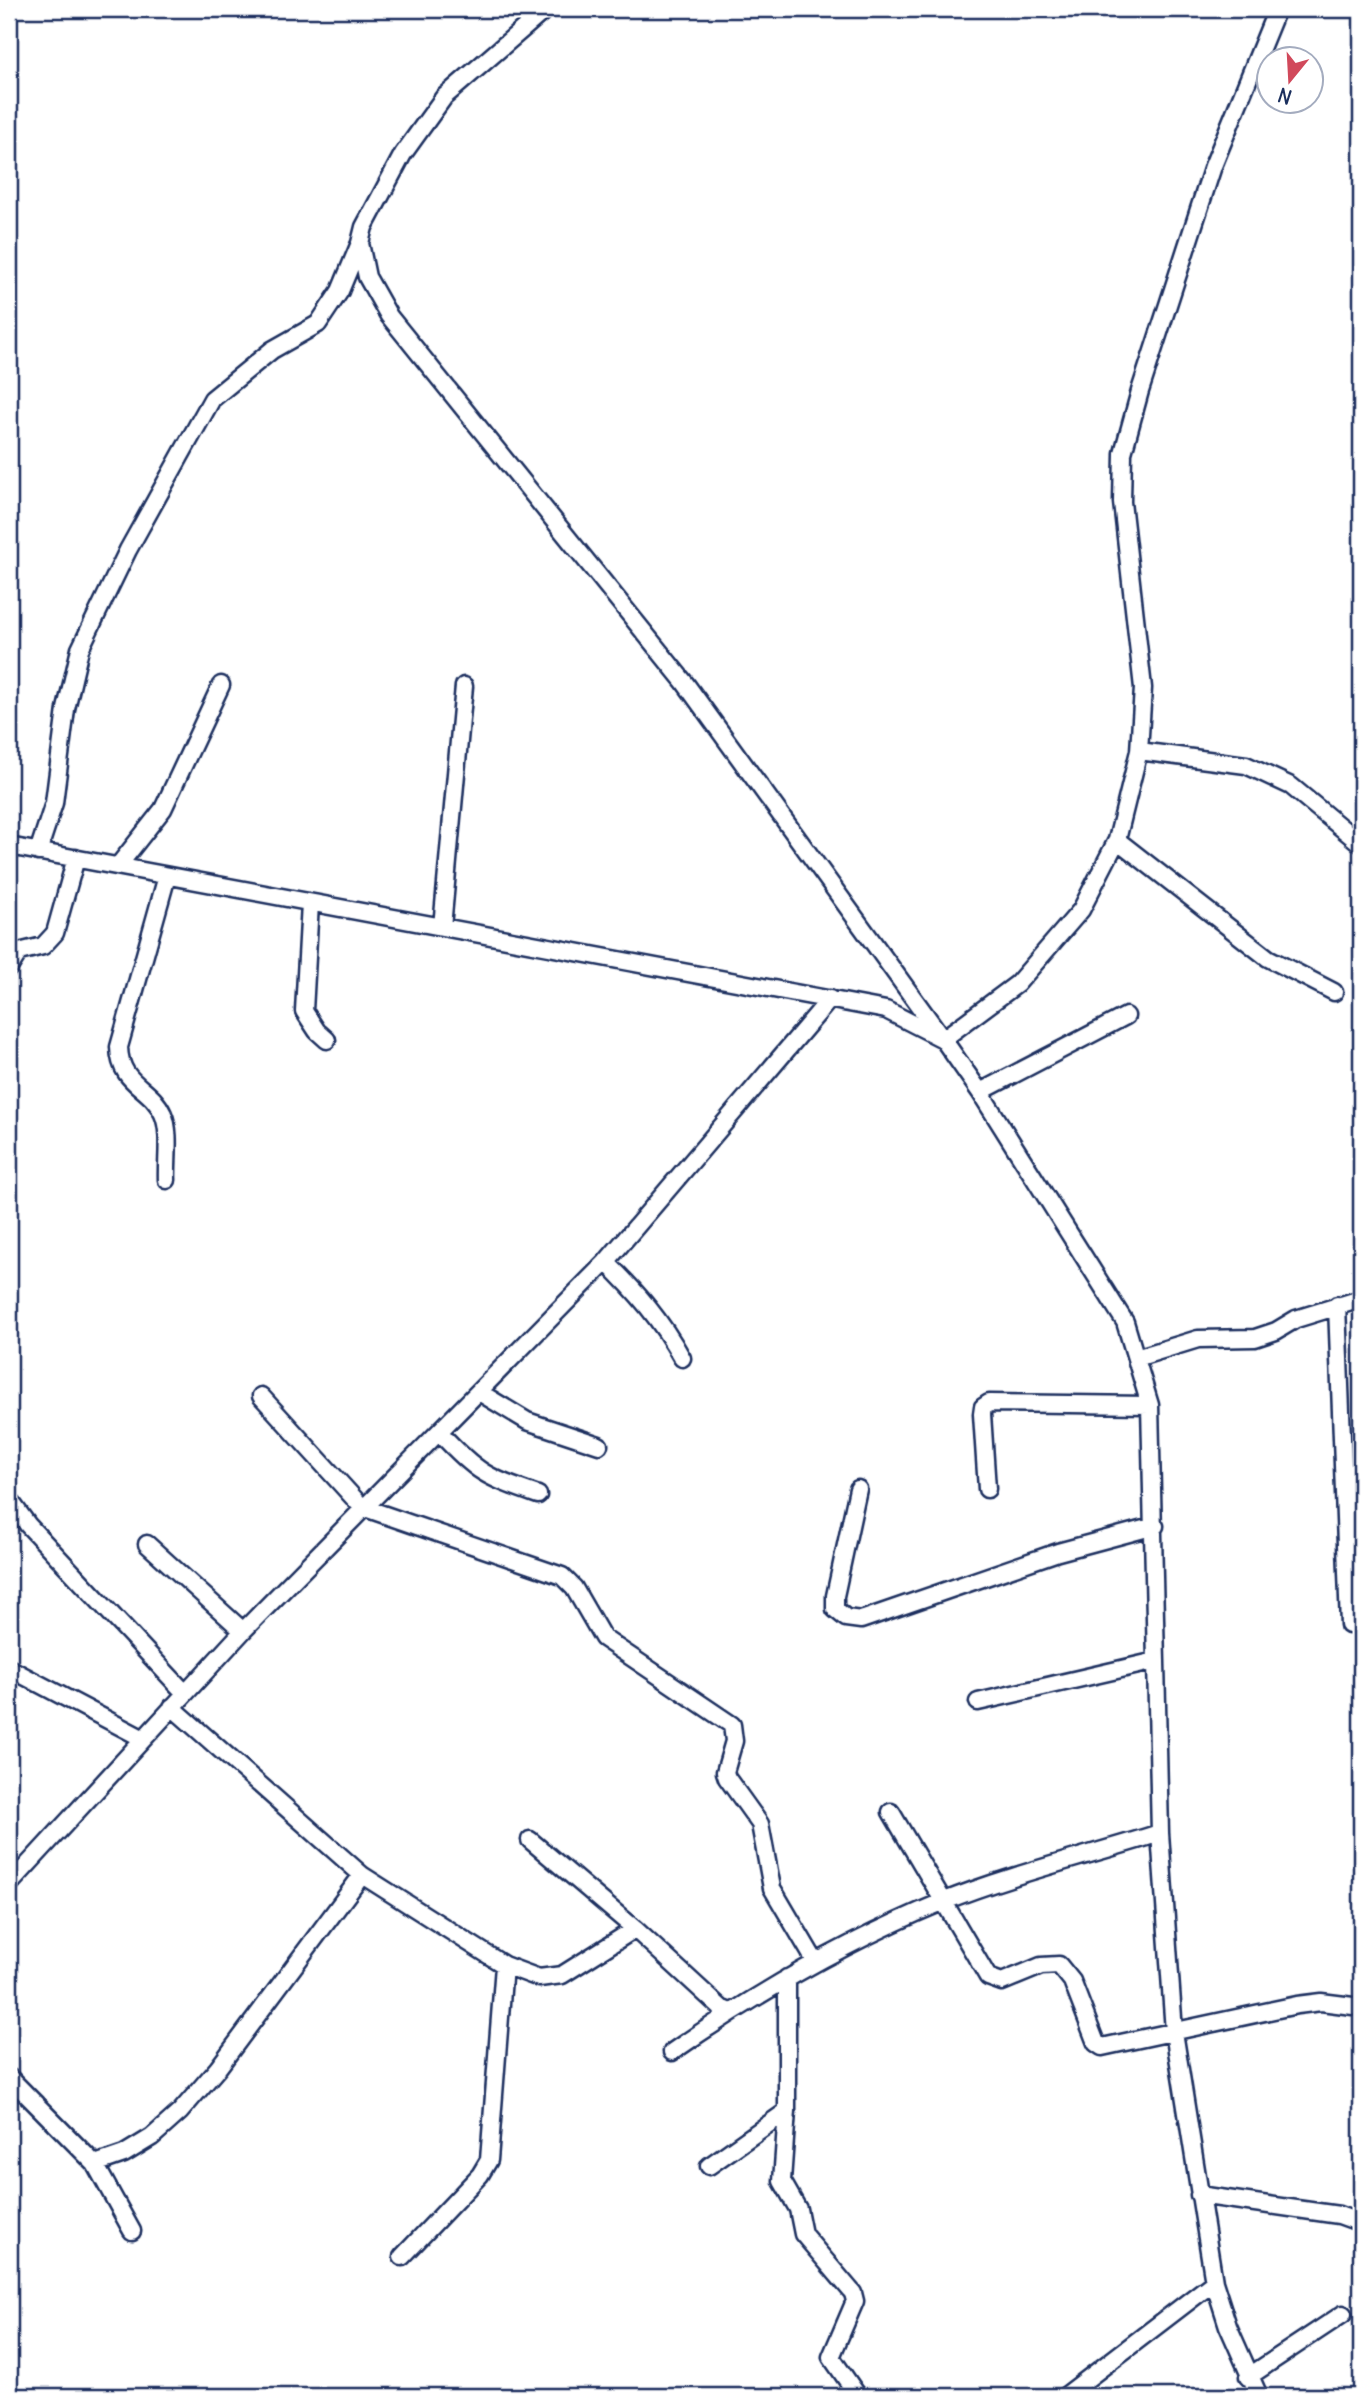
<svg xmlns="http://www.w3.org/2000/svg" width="1370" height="2405" viewBox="0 0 1370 2405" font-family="Delius,sans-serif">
<rect width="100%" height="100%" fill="#fff"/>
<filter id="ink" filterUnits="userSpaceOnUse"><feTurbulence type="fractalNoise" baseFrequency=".0143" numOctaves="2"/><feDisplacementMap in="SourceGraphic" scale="14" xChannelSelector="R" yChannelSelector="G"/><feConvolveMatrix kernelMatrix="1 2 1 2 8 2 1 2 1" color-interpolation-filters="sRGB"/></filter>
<g filter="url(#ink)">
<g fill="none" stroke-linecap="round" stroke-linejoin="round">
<defs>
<path id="minor" d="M546 9 444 97 403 154 364 227 360 243 367 277 389 316 685 683 943 1039 1017 984 1081 910 1117 840 1139 751 1143 688 1122 502 1123 453 1140 391 1213 166 1277 9
M1139 751 1246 765 1291 786 1361 844
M1117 840 1268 958 1334 992
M9 846 886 1010 943 1039 980 1092 1125 1322 1150 1405 1160 1833 1174 2032 1214 2282 1228 2326 1259 2396
M38 852 54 803 66 709 80 649 128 550 212 399 272 350 318 324 340 291 360 243
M118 866 163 809 221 685
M310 903 304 1011 317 1031 327 1040
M442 927 464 686
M9 968 19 952 43 946 55 933 76 858
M980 1092 1126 1016
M167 1180C166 1161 171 1132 163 1114 150 1085 120 1086 119 1047L167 876
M606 1262C637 1292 661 1320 682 1358
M1337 1305 1349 1625
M1136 1358 1198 1339 1255 1338 1276 1331 1296 1319 1361 1299
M479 1392 527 1421 599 1445
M261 1396 362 1507 562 1576 574 1588 603 1638 732 1725 734 1741 725 1772 727 1778 760 1824 772 1888 815 1961
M440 1433C477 1473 486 1477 538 1495
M858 1489 835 1596V1609L846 1618 861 1620 1058 1552 1155 1526
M987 1489 982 1414 983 1407 989 1403 1150 1405
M9 1499 28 1525 185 1693
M147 1544 243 1631
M9 1668 142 1738
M978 1702 1156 1661
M172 1707 362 1875 504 1965 539 1978 562 1975 635 1929
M891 1812 988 1977 1002 1982 1041 1966 1059 1965 1072 1981 1096 2043 1102 2047 1297 2005 1321 2002 1361 2007
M530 1840 635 1929 721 2008 730 2012
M9 1885 243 1631 606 1262 830 999
M787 1978V2111L782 2181 798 2209 803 2234 853 2293 855 2301 831 2357 858 2396
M672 2052C757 1993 845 1942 942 1902 1009 1875 1090 1855 1160 1833
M9 2077 95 2164 132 2231
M95 2164 124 2154 152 2137 180 2112 218 2068 362 1875
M709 2166 787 2111
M1199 2195 1339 2215 1361 2223
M402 2257 480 2175 489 2160 504 1965
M1248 2377 1343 2314
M1065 2396 1214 2282"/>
</defs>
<use href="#minor" stroke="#1b2f5e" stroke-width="21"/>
<use href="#minor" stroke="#fff" stroke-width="16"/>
</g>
</g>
<rect width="1370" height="2405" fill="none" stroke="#fff" stroke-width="35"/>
<rect x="18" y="18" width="1335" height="2370" fill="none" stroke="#1b2f5e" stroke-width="2.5" filter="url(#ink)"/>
<g transform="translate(1290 80) rotate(198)"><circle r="33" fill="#ffffff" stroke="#a4acbf" stroke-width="2"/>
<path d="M0-5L12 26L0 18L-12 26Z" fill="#d1495b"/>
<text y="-10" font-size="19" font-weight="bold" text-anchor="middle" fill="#1b2f5e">N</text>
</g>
</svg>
